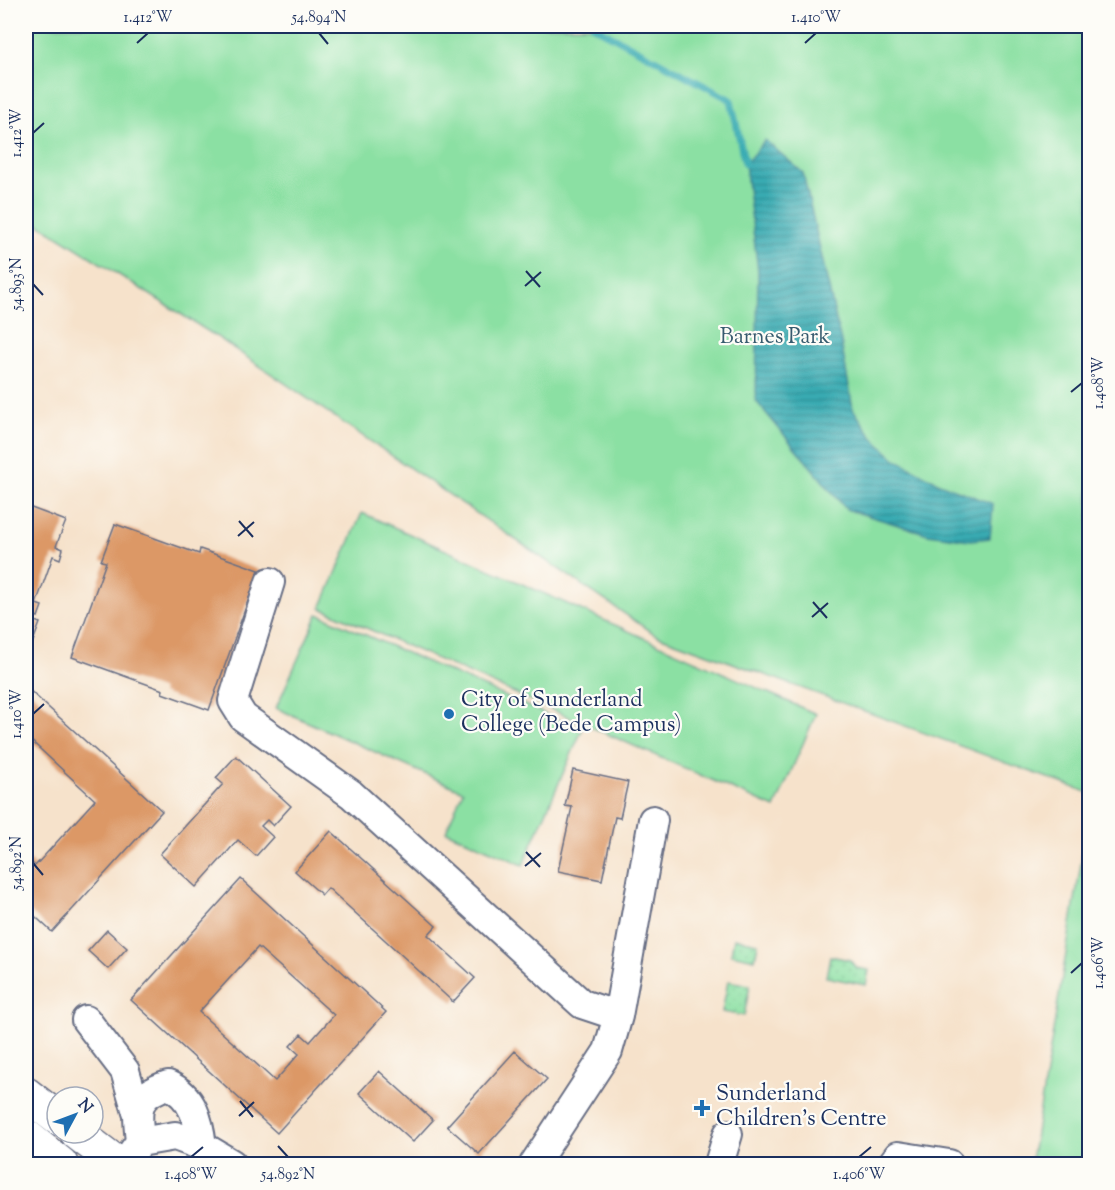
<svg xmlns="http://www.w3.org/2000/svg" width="1115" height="1190" viewBox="0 0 1115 1190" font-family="'Sorts Mill Goudy',serif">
<defs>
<pattern id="grass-dots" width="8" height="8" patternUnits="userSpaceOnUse" patternTransform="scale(1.5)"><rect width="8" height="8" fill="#8be0a3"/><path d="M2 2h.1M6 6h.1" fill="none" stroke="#77c08f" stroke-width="1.8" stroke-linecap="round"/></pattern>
<pattern id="water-rules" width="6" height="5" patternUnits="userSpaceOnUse" patternTransform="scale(1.5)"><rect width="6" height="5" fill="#38abb2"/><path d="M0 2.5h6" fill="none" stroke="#2e8c94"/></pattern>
</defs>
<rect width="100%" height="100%" fill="#fdfcf7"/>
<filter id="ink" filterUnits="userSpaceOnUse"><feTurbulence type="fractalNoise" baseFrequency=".0167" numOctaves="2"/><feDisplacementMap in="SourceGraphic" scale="12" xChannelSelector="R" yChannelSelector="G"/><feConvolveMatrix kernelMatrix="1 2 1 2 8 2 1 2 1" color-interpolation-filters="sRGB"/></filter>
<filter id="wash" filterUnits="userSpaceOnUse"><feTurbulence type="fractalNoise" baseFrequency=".008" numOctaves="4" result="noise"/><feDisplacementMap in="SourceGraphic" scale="24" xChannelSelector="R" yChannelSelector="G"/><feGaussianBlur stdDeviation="1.35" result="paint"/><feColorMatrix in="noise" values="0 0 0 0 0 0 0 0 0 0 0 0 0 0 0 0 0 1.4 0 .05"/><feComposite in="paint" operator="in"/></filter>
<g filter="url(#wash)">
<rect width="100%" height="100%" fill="#f6e2cb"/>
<path fill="url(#grass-dots)" stroke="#538880" stroke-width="1.5" d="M734 938 758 943 755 959 731 954Z
M830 956 850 960 856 968 869 970 866 985 826 977Z
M728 981 750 985 744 1016 722 1012Z"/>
<path fill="#8be0a3" stroke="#538880" stroke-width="1.5" d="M26 26H1089V793L656 635 217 337 26 216Z
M362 513 816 714 775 808 321 608Z
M318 614 582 730 523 865 446 831 463 791 276 708Z
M1089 816V1164H1030L1035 1139Z"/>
<path fill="url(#water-rules)" stroke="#2a6d88" stroke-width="1.5" d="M765 140 803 173 841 342 853 409 873 438 894 458 939 483 993 504 990 538 970 540 928 534 846 509 756 401 758 271 745 164Z"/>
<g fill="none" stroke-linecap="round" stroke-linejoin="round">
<path stroke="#38abb2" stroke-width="7" d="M593 26 731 100 745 164"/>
</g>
<g id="blocks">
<path fill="#dc9866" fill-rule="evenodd" d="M26 506 66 521 56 546 63 549 60 559 53 556 36 604 42 606 38 617 32 615 30 619 40 623 29 652 26 651Z
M115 524 199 554 200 549 259 570 209 710 162 693 163 690 72 657 106 562 101 561Z
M26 687 162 811 52 932 26 908V857L35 866 95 800 26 736Z
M236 756 291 806 273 826 267 820 261 826 273 837 256 856 238 840 196 887 160 854 223 784 216 778Z
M573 770 628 782 620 818 615 817 602 880 558 871 572 807 565 806Z
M331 831 436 926 428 935 475 978 453 1002 328 888 322 895 295 871Z
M241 879 386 1012 277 1133 131 1000ZM258 947 334 1015 310 1042 301 1034 290 1046 299 1054 275 1081 199 1012Z
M107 930 127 948 108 969 88 951Z
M515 1051 547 1079 479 1154 447 1126Z
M379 1071 433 1120 413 1142 359 1093Z"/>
</g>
</g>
<g filter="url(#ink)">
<use href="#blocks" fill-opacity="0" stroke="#686e84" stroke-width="1.5"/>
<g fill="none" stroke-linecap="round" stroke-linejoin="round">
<defs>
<path id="minor" d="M270 582 233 701 243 717 351 794 582 1004 618 1016
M86 1020 125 1071 137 1112
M140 1142 175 1136 202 1146 232 1164
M124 1164 140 1142C137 1110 133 1096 168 1085 193 1096 199 1121 202 1146
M534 1164 608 1051 618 1016 653 820
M719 1164 728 1134
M892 1164 898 1156 949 1164"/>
<path id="highway" d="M26 1094 57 1118
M77 1133 118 1164
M26 1136 61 1164"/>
</defs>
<use href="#minor" stroke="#686e84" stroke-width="32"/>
<use href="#highway" stroke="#686e84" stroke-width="36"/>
<use href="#minor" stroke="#fff" stroke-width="28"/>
<use href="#highway" stroke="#fff" stroke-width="33"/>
</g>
</g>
<path fill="none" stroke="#1b2f5e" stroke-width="2" d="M319 33 328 44M137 43 148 33M805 43 816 33M33 133 44 123M526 271 540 287M33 284 43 295M525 286 541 272M1071 392 1082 383M239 521 253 537M238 536 254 522M813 602 827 618M812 617 828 603M33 714 44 704M526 852 540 867M33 863 43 875M525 866 541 853M1071 973 1082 963M240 1101 253 1117M239 1116 254 1102M278 1146 288 1157M191 1157 203 1147M859 1157 871 1147"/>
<g fill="#1f6fb2" stroke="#fdfcf7" stroke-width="2">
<circle cx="449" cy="714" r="6"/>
<path d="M699 1099h6v6h6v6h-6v6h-6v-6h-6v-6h6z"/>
</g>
<g text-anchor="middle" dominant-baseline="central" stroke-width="4.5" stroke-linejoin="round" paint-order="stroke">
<g font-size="22" fill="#375b6f" stroke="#fdfcf7">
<text x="775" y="338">Barnes Park</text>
</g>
<g font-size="22" fill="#1b2f5e" stroke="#fdfcf7" text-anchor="start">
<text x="461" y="701">City of Sunderland<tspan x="461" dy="25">College (Bede Campus)</tspan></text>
<text x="716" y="1095">Sunderland<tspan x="716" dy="25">Children's Centre</tspan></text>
</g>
</g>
<rect width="1115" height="1190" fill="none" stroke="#fdfcf7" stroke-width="66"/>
<g transform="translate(75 1115) rotate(49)"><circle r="28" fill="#fdfcf7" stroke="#a3aaba" stroke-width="1.5"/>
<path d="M0-4.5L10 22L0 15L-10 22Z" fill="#1f6fb2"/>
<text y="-9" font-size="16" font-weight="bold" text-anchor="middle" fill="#1b2f5e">N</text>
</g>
<rect x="33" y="33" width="1049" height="1124" fill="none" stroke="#1b2f5e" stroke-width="2"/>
<g font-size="15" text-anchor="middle" fill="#1b2f5e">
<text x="148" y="22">1.412°W</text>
<text x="319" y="22">54.894°N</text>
<text x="816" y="22">1.410°W</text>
<text transform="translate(16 133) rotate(-90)" y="5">1.412°W</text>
<text transform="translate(16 284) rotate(-90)" y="5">54.893°N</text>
<text transform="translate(1098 383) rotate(-90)" y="5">1.408°W</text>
<text transform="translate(16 714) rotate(-90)" y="5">1.410°W</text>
<text transform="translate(16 863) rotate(-90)" y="5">54.892°N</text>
<text transform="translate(1098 963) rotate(-90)" y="5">1.406°W</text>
<text x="191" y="1179">1.408°W</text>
<text x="288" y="1179">54.892°N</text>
<text x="859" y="1179">1.406°W</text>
</g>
</svg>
